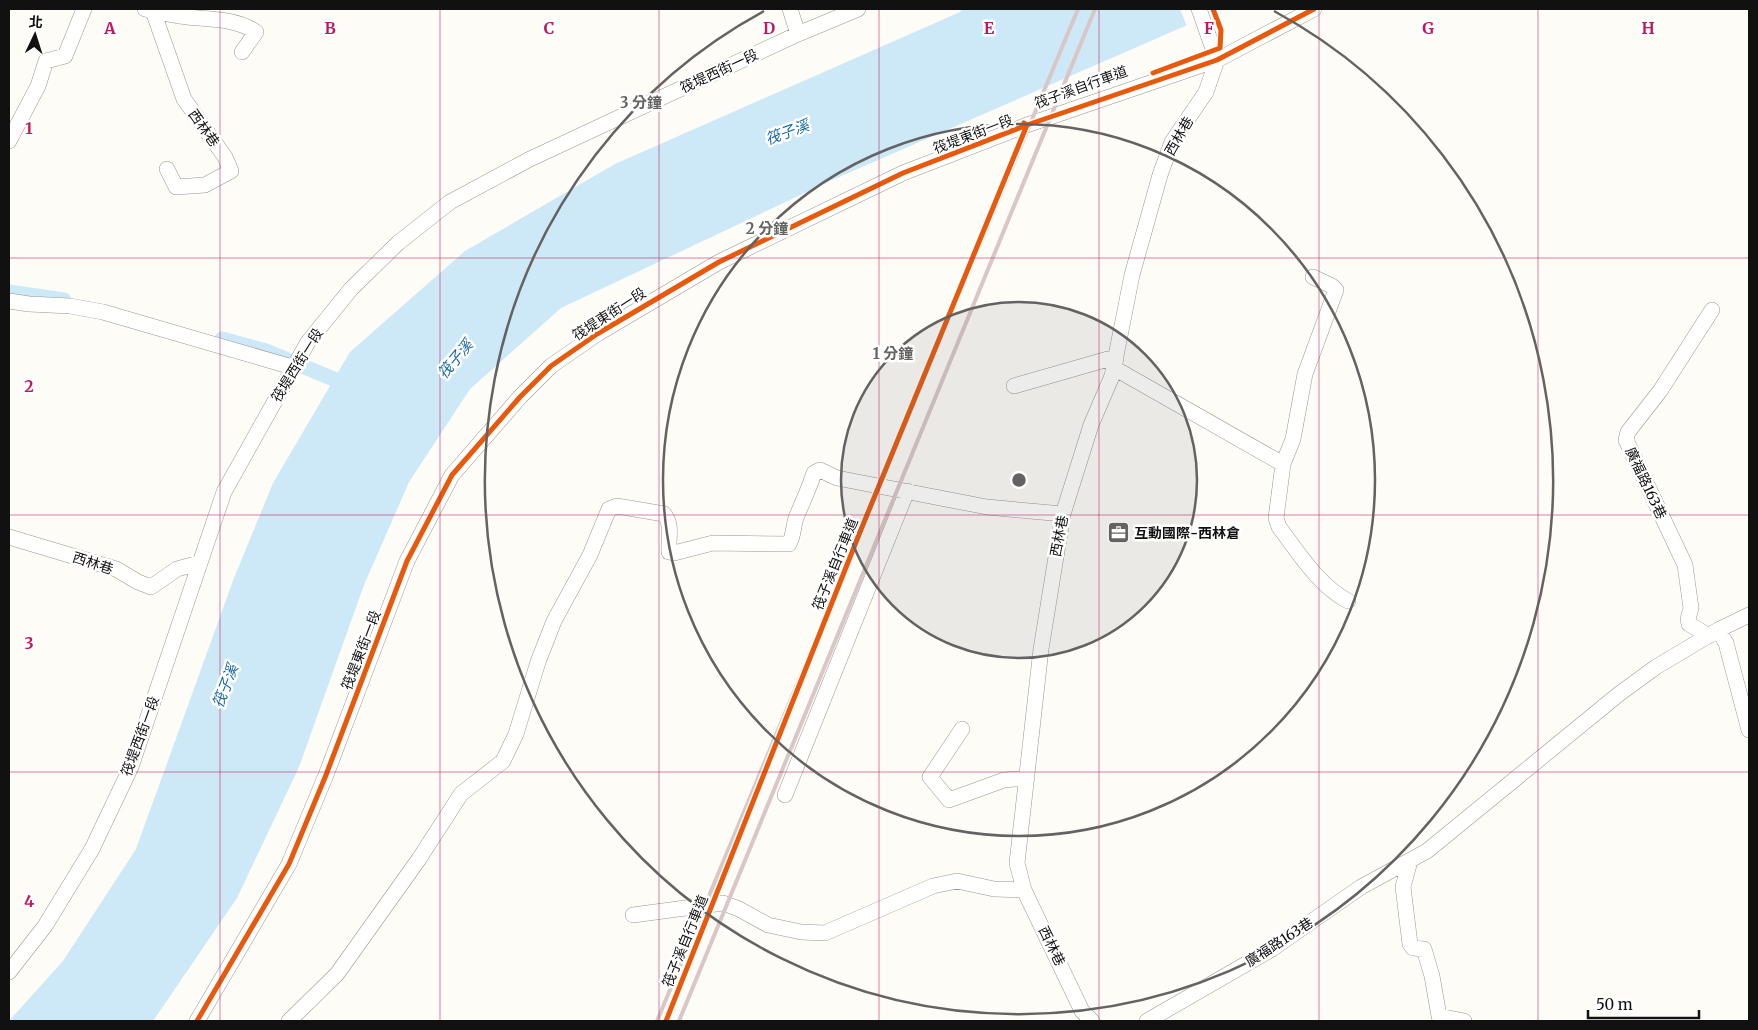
<svg xmlns="http://www.w3.org/2000/svg" width="1758" height="1030" viewBox="0 0 1758 1030" font-family="Merriweather,'Noto Sans TC',serif">
<rect width="100%" height="100%" fill="#fdfcf7"/>
<path fill="#cde8f7" d="M962 9H1224L830 181 561 308 470 389 409 482 364 585 299 767 237 898 153 1021H9L63 961 136 849 234 578 273 483 350 352 465 251 615 164 960 12Z"/>
<path fill="#fdfcf7" d="M1180 9H1219L1221 13 1187 27Z"/>
<g fill="none" stroke-linecap="round" stroke-linejoin="round">
<path stroke="#cde8f7" stroke-width="15" d="M9 292 64 300
M222 339 266 351 353 387"/>
<defs>
<path id="minor" d="M145 9C156 12 168 14 180 16 205 20 234 17 256 32L242 52
M790 9 798 34
M1199 9 1217 60
M153 11 184 99 225 157 231 171 205 185 176 187 167 169
M9 141 38 86 46 61 65 56 84 9
M1313 277 1332 286 1336 290 1305 374 1293 439 1283 464 1276 518 1279 527C1298 552 1319 586 1348 601
M9 301 29 304 70 306 103 312 292 367
M1114 368 1283 464
M1014 386 1108 359H1116
M9 537 116 569 138 582 151 587 177 569 199 563
M1718 630 1726 643 1749 730
M1709 636 1689 624 1688 619 1691 608 1685 565 1626 440 1628 432 1660 391 1712 310
M962 729 930 777 949 800 1004 780 1027 778
M785 795 907 491
M1410 861 1403 887 1410 944 1413 948 1424 949 1432 976 1439 1016 1464 1021
M633 915 723 903 739 909 768 925 801 932 825 933 933 886 957 881 994 889 1024 890
M9 972 45 926 92 849 131 767 224 492 308 342 351 289 398 243 450 202 530 159 798 34 858 9
M197 1021 289 864 326 775 407 561 452 475 520 397 551 366 597 334 719 262 903 173 1027 125 1217 60 1314 9
M289 1021 337 974 419 859 461 794 503 761 516 734 538 662 554 621 590 555 609 509 617 506 664 514C673 524 668 540 669 552L674 553 713 543 789 544C794 535 793 527 796 518 802 503 809 489 814 473L820 470 837 478 987 507 1063 514
M1092 1021 1082 1011 1024 890 1017 863 1041 649 1063 514 1091 425 1112 376 1132 275 1160 175 1172 142 1206 92 1217 60
M1147 1021 1272 949 1361 887 1427 851 1619 694 1656 667 1718 630 1749 615"/>
</defs>
<use href="#minor" stroke="#979795" stroke-width="16"/>
<use href="#minor" stroke="#fffffe" stroke-width="15"/>
<path stroke="#d9c6c7" stroke-width="4" d="M657 1021 1078 9
M679 1021 1095 9"/>
<defs>
<path id="cycleway" d="M1153 73 1220 48 1221 30 1213 9
M197 1021 289 864 326 775 407 561 452 475 520 397 551 366 597 334 719 262 903 173 1027 125 1217 60 1314 9
M666 1021 860 532 1027 125 1024 123"/>
</defs>
<use href="#cycleway" stroke="#fff" stroke-width="8"/>
<use href="#cycleway" stroke="#e8590c" stroke-width="5"/>
</g>
<path fill="none" stroke="#c2185b" stroke-width="1" stroke-opacity="0.55" d="M220 9V1021M440 9V1021M659 9V1021M879 9V1021M1099 9V1021M1319 9V1021M1538 9V1021M9 258H1749M9 515H1749M9 772H1749"/>
<circle cx="1019" cy="480" r="178" fill="#646362" fill-opacity=".12"/>
<g fill="none" stroke="#646362" stroke-width="2.5">
<circle cx="1019" cy="480" r="178"/>
<circle cx="1019" cy="480" r="356"/>
<path d="M1274 11A534 534 0 1 1 764 11"/>
</g>
<defs>
<symbol id="office-square" viewBox="-11 -11 22 22"><rect x="-9" y="-9" width="18" height="18" rx="4" fill="#646362" stroke="#fff"/><path d="M-6-3h4V-5.5h4V-3h4V5H-6ZM-1-4.5V-3h2v-1.5ZM-6 0V1H6V0Z" fill="#fff"/></symbol>
</defs>
<g fill-rule="evenodd">
<use href="#office-square" x="1106" y="520" width="25" height="25"/>
</g>
<g text-anchor="middle" dominant-baseline="central" stroke-width="5" stroke-linejoin="round" paint-order="stroke">
<g font-size="14" fill="#111" stroke="#fff">
<text transform="translate(719 71) rotate(-25)">筏堤西街一段</text>
<text transform="translate(1081 87) rotate(-20)">筏子溪自行車道</text>
<text transform="translate(204 128) rotate(55)">西林巷</text>
<text transform="translate(973 134) rotate(-21)">筏堤東街一段</text>
<text transform="translate(1179 136) rotate(-60)">西林巷</text>
<text transform="translate(609 314) rotate(-33)">筏堤東街一段</text>
<text transform="translate(297 365) rotate(-58)">筏堤西街一段</text>
<text transform="translate(1646 483) rotate(65)">廣福路163巷</text>
<text transform="translate(1059 536) rotate(-79)">西林巷</text>
<text transform="translate(93 563) rotate(18)">西林巷</text>
<text transform="translate(835 564) rotate(-68)">筏子溪自行車道</text>
<text transform="translate(361 650) rotate(-69)">筏堤東街一段</text>
<text transform="translate(140 736) rotate(-70)">筏堤西街一段</text>
<text transform="translate(685 941) rotate(-68)">筏子溪自行車道</text>
<text transform="translate(1279 942) rotate(-33)">廣福路163巷</text>
<text transform="translate(1052 946) rotate(64)">西林巷</text>
</g>
<g font-size="14" font-weight="bold" fill="#111" stroke="#fff" text-anchor="start">
<text x="1134" y="533">互動國際-西林倉</text>
</g>
<g font-size="15" font-style="italic" fill="#1768a6" stroke="#fff">
<text transform="translate(787 132) rotate(-20)">筏子溪</text>
<text transform="translate(455 359) rotate(-50)">筏子溪</text>
<text transform="translate(225 686) rotate(-69)">筏子溪</text>
</g>
</g>
<g font-size="16" text-anchor="middle" font-weight="bold" fill="#c2185b" stroke="#fff" stroke-width="5" stroke-linejoin="round" paint-order="stroke">
<text x="110" y="34">A</text>
<text x="330" y="34">B</text>
<text x="549" y="34">C</text>
<text x="769" y="34">D</text>
<text x="989" y="34">E</text>
<text x="1209" y="34">F</text>
<text x="1428" y="34">G</text>
<text x="1648" y="34">H</text>
<text x="29" y="134">1</text>
<text x="29" y="392">2</text>
<text x="29" y="649">3</text>
<text x="29" y="907">4</text>
</g>
<circle cx="1019" cy="480" r="8" fill="#646362" stroke="#fff" stroke-width="2.5"/>
<g font-size="15" text-anchor="middle" font-weight="bold" fill="#646362" stroke="#fff" stroke-width="5" stroke-linejoin="round" paint-order="stroke">
<text x="641" y="108">3 分鐘</text>
<text x="767" y="234">2 分鐘</text>
<text x="893" y="359">1 分鐘</text>
</g>
<rect width="1758" height="1030" fill="none" stroke="#111111" stroke-width="20"/>
<g transform="translate(35 35) rotate(4)" stroke="#ffffff" stroke-width="4" paint-order="stroke">
<path d="M0-4L9 19L0 12L-9 19Z" fill="#111111"/>
<text y="-8" font-size="14" font-weight="bold" text-anchor="middle" fill="#111111">北</text>
</g>
<path d="M1588 1010v8h111v-8" fill="none" stroke="#111111" stroke-width="2.5"/>
<text x="1596" y="1010" font-size="15" fill="#111111" stroke="#ffffff" stroke-width="4" paint-order="stroke">50 m</text>
</svg>
